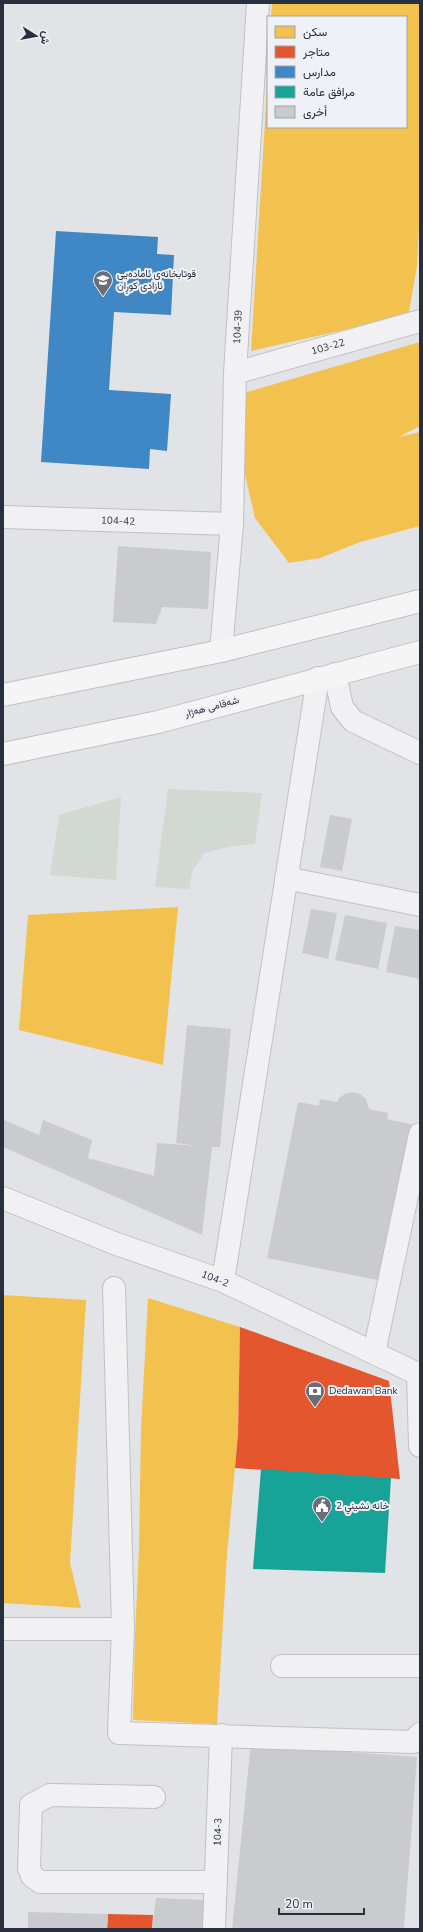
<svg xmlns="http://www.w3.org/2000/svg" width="423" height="1932" viewBox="0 0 423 1932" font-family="'Nunito Sans',Vazirmatn,sans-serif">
<rect width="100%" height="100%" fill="#e2e3e6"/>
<path fill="#d2d9d2" d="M168 789 262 793 255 844 228 847 204 853 192 872 189 889 155 887Z
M121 797 116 880 50 875 59 815Z"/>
<path fill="#f2c14e" d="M272 3H420V204L417 266 409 312 348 329 251 351 267 89 268 127H406V17H271Z
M420 342V426L399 437 420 432V526L360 542 320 558 289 563 255 518 244 470V393Z
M178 907 163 1065 19 1030 28 915Z
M3 1295 86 1300 70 1563 81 1608 3 1603Z
M148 1298 240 1327 238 1434 227 1555 217 1724 133 1720 135 1637 139 1548 141 1429Z"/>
<path fill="#e4572e" d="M240 1327 389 1381 400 1479 235 1468 238 1434Z
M108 1914 153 1915 152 1929H107Z"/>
<path fill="#3f88c5" d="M56 231 158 237 157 254 174 255 171 315 114 312 109 390 171 394 167 451 150 449 149 469 41 462Z"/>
<path fill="#17a398" d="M261 1469 391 1478 385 1573 253 1569Z"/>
<path fill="#cacbcf" d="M118 546 211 552 208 609 162 607 156 624 113 622Z
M330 815 352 819 342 871 320 867Z
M311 909 337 913 328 959 302 953Z
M345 915 387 923 378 969 335 960Z
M395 926 420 930V979L386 972Z
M187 1025 231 1029 220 1147H212L202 1235 3 1147 4 1120 39 1135 43 1120 92 1140 88 1158 154 1176 157 1143 199 1146 176 1143Z
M353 1092 360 1094 366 1099 369 1109 388 1113 387 1119 419 1126 394 1253 384 1251 378 1280 267 1258 298 1102 319 1106 320 1099 337 1102 339 1098 345 1094Z
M251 1742 348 1752 417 1757 404 1929H232Z
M156 1898 206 1900 204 1929H152Z
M28 1912 108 1914 107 1929H28Z"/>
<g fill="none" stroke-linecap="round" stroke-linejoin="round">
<defs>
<path id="minor" d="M235 373 420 321
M3 517 232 524
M221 651 232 524 235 373 258 3
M335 674 342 707 353 721 420 753
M286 878 420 905
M3 1198 114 1243 223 1281 420 1375
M223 1281 318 678
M114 1288 123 1629 119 1733 413 1742 420 1734
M374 1353 420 1134
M418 1374 420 1446
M3 1629H123
M282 1666H420
M154 1797 50 1795 31 1805 29 1868 32 1876 40 1882H216
M214 1929 221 1735"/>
<path id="major" d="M3 695 221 651 420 601
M3 754 158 722 420 652"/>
</defs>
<use href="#minor" stroke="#c0c1c4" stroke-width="24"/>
<use href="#major" stroke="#bec0c4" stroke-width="24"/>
<use href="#minor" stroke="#f1f1f3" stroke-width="22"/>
<use href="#major" stroke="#f5f5f6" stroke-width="22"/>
</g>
<defs>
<symbol id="school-pin" viewBox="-11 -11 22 30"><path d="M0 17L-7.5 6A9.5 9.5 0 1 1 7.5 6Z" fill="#6a6e79" stroke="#eff1f6"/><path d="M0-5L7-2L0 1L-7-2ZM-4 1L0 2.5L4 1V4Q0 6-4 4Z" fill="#fff"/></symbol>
<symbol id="bank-pin" viewBox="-11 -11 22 30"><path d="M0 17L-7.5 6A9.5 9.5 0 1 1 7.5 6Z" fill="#6a6e79" stroke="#eff1f6"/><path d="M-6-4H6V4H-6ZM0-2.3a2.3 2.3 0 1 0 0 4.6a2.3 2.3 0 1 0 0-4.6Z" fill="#fff"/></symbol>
<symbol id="civic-pin" viewBox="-11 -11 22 30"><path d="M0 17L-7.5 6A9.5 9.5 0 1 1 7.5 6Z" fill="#6a6e79" stroke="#eff1f6"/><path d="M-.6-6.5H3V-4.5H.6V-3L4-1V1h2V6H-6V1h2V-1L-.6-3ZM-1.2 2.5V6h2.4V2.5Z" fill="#fff"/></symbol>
</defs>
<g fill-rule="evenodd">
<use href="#school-pin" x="92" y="269" width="22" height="30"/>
<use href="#bank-pin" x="304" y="1380" width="22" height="30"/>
<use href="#civic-pin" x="311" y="1495" width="22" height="30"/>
</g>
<g text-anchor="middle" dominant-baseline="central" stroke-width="4" stroke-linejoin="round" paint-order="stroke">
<g font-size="10" fill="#2a2f3e" stroke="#eff1f6" text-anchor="start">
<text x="117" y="274">قوتابخانەی ئامادەیی<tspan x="117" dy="12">ئازادی کوڕان</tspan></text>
<text x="329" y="1391">Dedawan Bank</text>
<text x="336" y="1506">خانه نشيني 2</text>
</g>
<g font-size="10" fill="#2a2f3e" stroke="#eff1f6">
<text transform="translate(238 327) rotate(-87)">104-39</text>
<text transform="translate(328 347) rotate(-16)">103-22</text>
<text transform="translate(118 521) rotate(2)">104-42</text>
<text transform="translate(212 707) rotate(-15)">شەقامی هەژار</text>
<text transform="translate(215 1279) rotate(21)">104-2</text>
<text transform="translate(218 1832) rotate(-88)">104-3</text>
</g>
</g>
<rect width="423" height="1932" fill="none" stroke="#2a2f3e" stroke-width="8"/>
<rect x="267" y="16" width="140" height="112" fill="#eff1f6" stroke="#a0a3ac"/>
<rect x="275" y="26" width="20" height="12" fill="#f2c14e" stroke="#a0a3ac"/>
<text x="303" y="36" font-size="12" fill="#2a2f3e">سكن</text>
<rect x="275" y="46" width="20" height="12" fill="#e4572e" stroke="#a0a3ac"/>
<text x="303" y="56" font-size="12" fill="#2a2f3e">متاجر</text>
<rect x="275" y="66" width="20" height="12" fill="#3f88c5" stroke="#a0a3ac"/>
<text x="303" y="76" font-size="12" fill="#2a2f3e">مدارس</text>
<rect x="275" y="86" width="20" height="12" fill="#17a398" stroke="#a0a3ac"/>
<text x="303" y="96" font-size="12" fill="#2a2f3e">مرافق عامة</text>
<rect x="275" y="106" width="20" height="12" fill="#cacbcf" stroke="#a0a3ac"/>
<text x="303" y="116" font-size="12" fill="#2a2f3e">أخرى</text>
<g transform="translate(36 36) rotate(101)" stroke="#eff1f6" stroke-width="3" paint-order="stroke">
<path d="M0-3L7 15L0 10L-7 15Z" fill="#2a2f3e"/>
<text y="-6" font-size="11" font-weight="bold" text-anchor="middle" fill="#2a2f3e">ش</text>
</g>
<path d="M279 1908v6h85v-6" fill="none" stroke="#2a2f3e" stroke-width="2"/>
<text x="285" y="1908" font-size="12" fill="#2a2f3e" stroke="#eff1f6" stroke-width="3" paint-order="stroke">20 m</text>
</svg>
